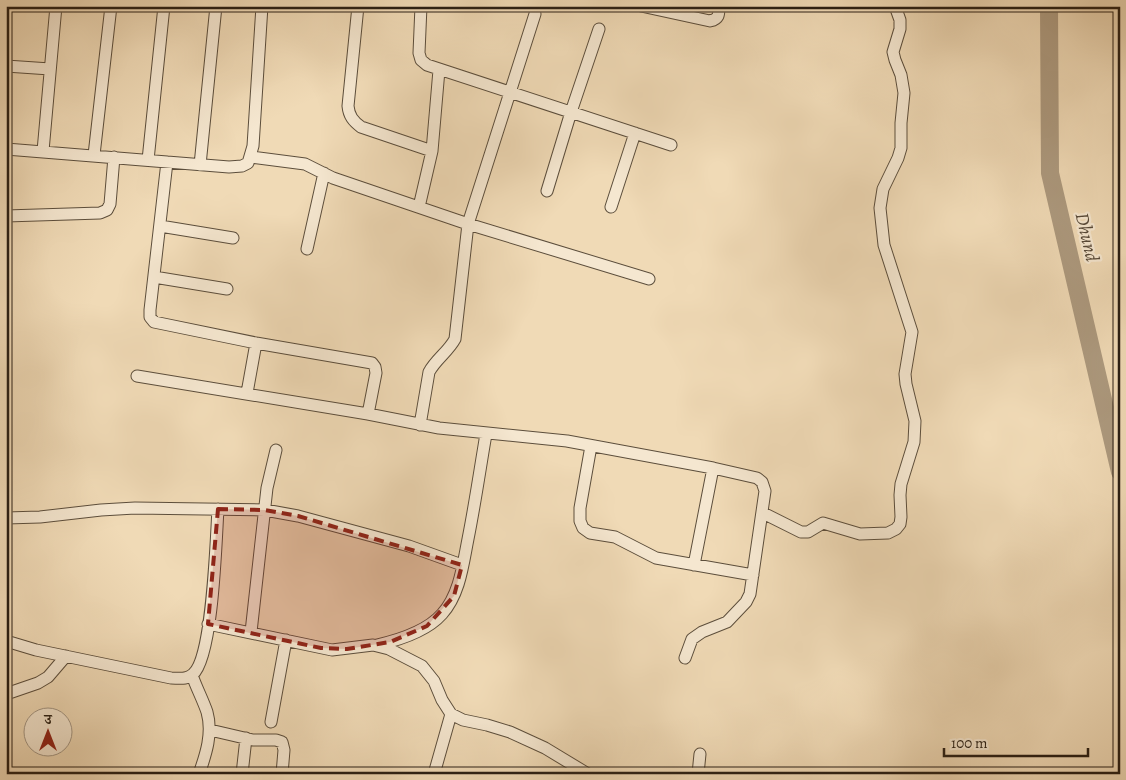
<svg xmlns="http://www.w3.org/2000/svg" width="1126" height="780" viewBox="0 0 1126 780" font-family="Alegreya,'Noto Serif Devanagari',serif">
<rect width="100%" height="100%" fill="#f0dab6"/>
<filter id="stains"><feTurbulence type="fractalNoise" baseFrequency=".004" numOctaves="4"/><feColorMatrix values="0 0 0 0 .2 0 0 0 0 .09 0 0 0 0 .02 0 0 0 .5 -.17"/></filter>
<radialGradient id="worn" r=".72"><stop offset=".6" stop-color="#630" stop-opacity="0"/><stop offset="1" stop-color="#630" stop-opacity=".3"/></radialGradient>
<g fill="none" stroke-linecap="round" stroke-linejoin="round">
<path stroke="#ad9a7f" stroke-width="18" d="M1049 6 1050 173 1120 472"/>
<defs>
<path id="minor" d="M358 6 348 106C349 116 353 121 361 127L432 151
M421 6 419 53 421 60 427 65 671 145
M641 6 710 21C719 19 719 15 719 6
M6 66 50 69
M6 149 229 167 242 166 248 163 253 146 262 6
M43 151 56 6
M94 155 111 6
M251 157 305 164 333 178 468 224 649 279
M148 160 164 6
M167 162 150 310V317L154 322 256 343 372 363 375 367 376 373 368 414
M200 165 216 6
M547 191 571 112 599 29
M419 207 432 151 439 70
M611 207 635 133
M6 216 100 213 107 210 110 204 114 157
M160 226 233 238
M307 249 324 173
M154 277 227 289
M137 376 368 414 439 428 567 441 713 468 757 478 762 482 765 491 750 594 746 602 727 622 702 632 692 639 685 658
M247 393 256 343
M420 425 429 372C436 359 448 352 455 339L468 224 535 14
M591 446 580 508V521L583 528 590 533 615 537 656 558 753 575
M763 513 801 532H808L823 523 860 534 888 533 896 529 900 524 901 517 900 495 901 484 914 442 915 421 906 384 905 374 912 332 884 245 880 208 883 189 898 158 901 148V123L904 93 901 75 895 60 893 52 900 29V20L895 6
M6 518 40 517 101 510 135 508 265 510 298 516 409 546 462 565
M694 565 713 468
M208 624 332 650 373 645 389 649 422 666 434 681 442 700 451 714 463 720 487 725 510 732 545 748 588 774
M251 632 267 488 276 450
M6 641 36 650 171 678C179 678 187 680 193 674 213 657 216 539 218 509
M377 645C399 640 427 631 442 614 460 594 463 564 468 539 475 504 480 469 486 434
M192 675C196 687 203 700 207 712 213 733 206 754 199 774
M6 694 38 683 48 677 66 656
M271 722 286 640
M210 730 253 740H276L282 742 284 750 282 774
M242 774 246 738
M434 774 451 714
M698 774 700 754"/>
</defs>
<use href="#minor" stroke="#5c4e3c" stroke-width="13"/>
<use href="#minor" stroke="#f5e7d0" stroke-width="11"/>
</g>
<path fill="#8f2418" fill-opacity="0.2" stroke="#8f2418" stroke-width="4" stroke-dasharray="10 6" stroke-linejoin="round" d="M218 509 265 510 298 516 462 565 454 596 427 626 390 642 347 649 321 648 208 624Z"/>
<g text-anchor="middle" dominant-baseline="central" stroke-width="4.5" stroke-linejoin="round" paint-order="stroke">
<g font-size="19" font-style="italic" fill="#584a39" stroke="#f5e7d0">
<text transform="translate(1087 237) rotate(77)">Dhund</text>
</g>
</g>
<rect width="1126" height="780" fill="none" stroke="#f0dab6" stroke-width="25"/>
<rect x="8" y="8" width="1111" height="765" fill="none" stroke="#2a1f14" stroke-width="2.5"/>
<rect x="12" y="12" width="1101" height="755" fill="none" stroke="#2a1f14"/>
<g transform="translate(48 732)"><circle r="24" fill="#f5e7d0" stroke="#a49785"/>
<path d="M0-4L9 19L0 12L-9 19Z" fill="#8f2418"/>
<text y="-8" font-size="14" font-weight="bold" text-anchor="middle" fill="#2a1f14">उ</text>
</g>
<path d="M944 748v8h144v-8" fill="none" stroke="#2a1f14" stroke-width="2.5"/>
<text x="951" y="748" font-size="15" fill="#2a1f14" stroke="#f5e7d0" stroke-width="4" paint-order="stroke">100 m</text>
<rect width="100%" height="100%" filter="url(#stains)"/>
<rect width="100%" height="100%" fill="url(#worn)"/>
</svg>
